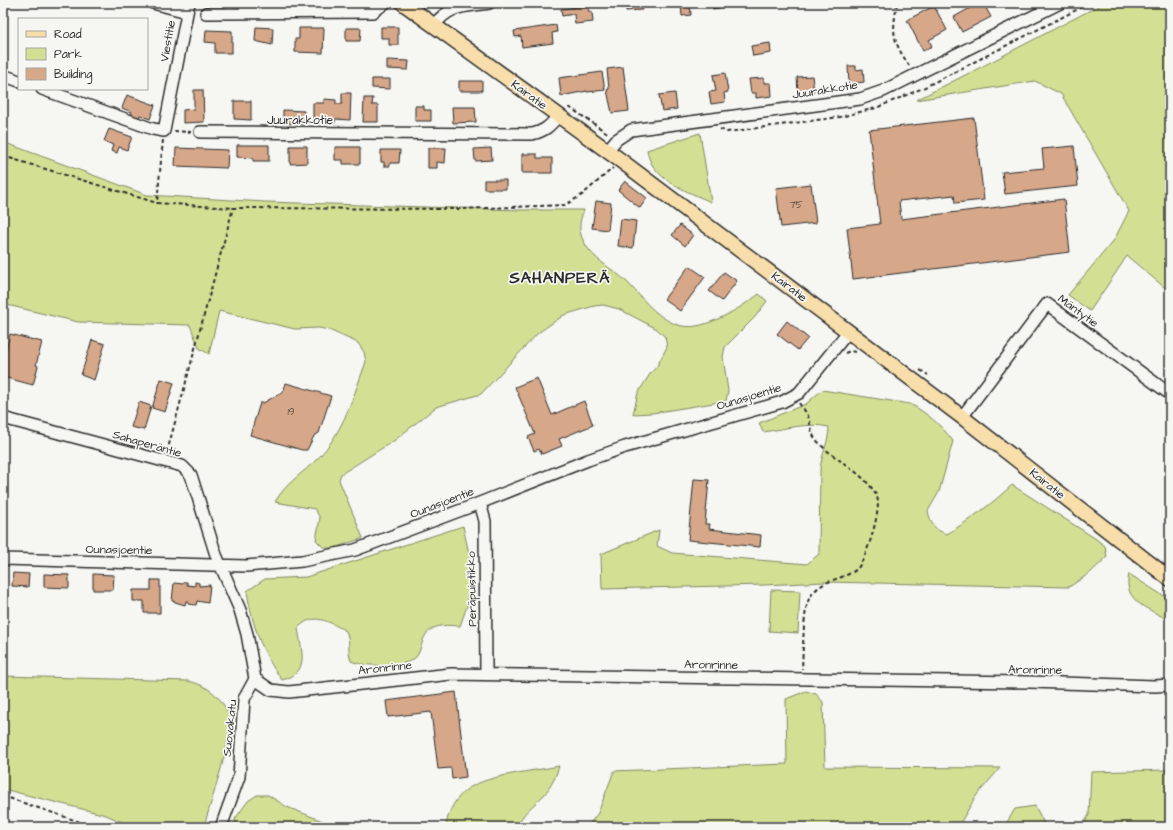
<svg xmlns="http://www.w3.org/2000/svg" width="1173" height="830" viewBox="0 0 1173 830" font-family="'Architects Daughter',sans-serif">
<rect width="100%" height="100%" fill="#f6f6f2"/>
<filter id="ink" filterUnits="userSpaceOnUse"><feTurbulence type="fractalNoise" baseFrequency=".025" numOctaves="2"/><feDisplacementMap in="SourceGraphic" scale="8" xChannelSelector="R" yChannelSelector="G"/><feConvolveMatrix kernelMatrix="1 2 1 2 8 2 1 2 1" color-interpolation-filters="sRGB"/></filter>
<g filter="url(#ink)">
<path fill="#d3e094" stroke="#7f8660" d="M1104 3H1170V292L1127 256 1090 311 1068 295 1114 240 1129 211 1061 94 1035 81 916 100 987 64Z
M700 133 711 202C687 191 651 180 647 150Z
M3 142 147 195 265 202 521 210H584C579 222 578 231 584 242 593 260 612 268 626 281 642 297 658 321 682 326 705 331 742 307 759 294L767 301 755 317 725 347 723 357 728 391 726 401 652 413 633 414 638 393 650 374 657 366 667 347 665 337 657 329 619 309 603 305 594 306 564 315 538 333 481 394 436 407 395 440 341 474 339 480 363 538 334 548H324L316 540 320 518 315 509 275 502C287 480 311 469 326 449 346 424 355 391 366 362L364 352 358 343 329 330 319 328 295 329 219 311 209 354 199 348 190 325 78 322 3 304Z
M822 390 910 404C926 412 942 426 953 441L939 492 928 511C931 524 934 530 947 534 970 520 993 503 1012 485L1096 539 1105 546 1107 557 1090 573 1069 587 824 582 764 585 602 589 601 554 659 530 657 546 672 553 807 564 819 554 820 470C821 455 829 442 829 427 807 422 785 429 763 432L759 423 806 404Z
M463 526 473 573 467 606 460 626C446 625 430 623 423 640 421 646 420 652 416 657 406 668 364 667 351 661 347 650 351 642 346 631 329 622 314 611 298 628 301 650 311 673 282 680 262 653 252 625 247 591L265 579 306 577Z
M1129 574 1170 600V621C1151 609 1122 603 1129 574Z
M771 590 800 591 798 633 769 631Z
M3 676 188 681C208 685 225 699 230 720 233 736 209 807 204 827H133L106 815 3 789Z
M806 691 816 694 823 702 825 767 1000 768 976 796 958 827H587L598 813 614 771 787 764 786 699Z
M559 766C556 777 551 786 544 795 536 804 520 814 518 827H446C447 813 456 796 469 788 489 775 534 771 559 766Z
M1167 770 1169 827H1082L1089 815 1091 772Z
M257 795H268L287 807 338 827H237L235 819 248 801Z
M1035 806 1046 827H1004L1015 809Z"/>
<path fill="#d6a789" stroke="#2b2b2b" d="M626 3H641L642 10 626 11Z
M666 3H690L691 15 682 16 681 5 666 6Z
M712 3H738V5L713 9Z
M979 3H983L991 17 962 32 954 17Z
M588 6 589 12H592L593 22 575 24 574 14 562 16 561 9Z
M934 6 947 30 929 40 932 46 923 51 907 20Z
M556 25 557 32 552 33 553 43 522 47 521 36 515 37 514 31Z
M256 27 273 28 272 45 255 41Z
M381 27H398V45H389V38H381Z
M299 28H324L323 53 295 52V39H299Z
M346 28H361L360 41H346Z
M206 30 232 31V53H215V43L205 42Z
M770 43 771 53 753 56 751 46Z
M387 60 409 61 408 70 387 69Z
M848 66H856V70L863 69 864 82 849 84Z
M623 67 629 111 612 113 607 90 609 89 607 69Z
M602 72 605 90 587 92V91L561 96 559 78Z
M725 73 728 92 724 93 725 102 711 104 709 92 716 91 713 75Z
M812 76 814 91 798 92 797 77Z
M764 78V83H771L772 96 756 98V93H751L749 79Z
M372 79H390V89L372 88Z
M459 81H482V91H459Z
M194 90H203L204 122 183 123V110L194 109Z
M342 93H351L350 120 335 119V123L313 122V103H324V99L336 100V104H342Z
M675 93 677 109 662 111 659 95Z
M127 95 155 105 150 119 140 115 138 119 130 116 132 112 122 108Z
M364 98H373L372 105H378V122H363Z
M234 101H251V120L234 119Z
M415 106H424V110H431V121H415Z
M452 107H475L476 122 453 123Z
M283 110 304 111 303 124 283 123Z
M974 118 984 200 955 203 954 195 899 201 901 219 1064 199 1070 252 853 279 847 228 880 224 869 130Z
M109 129 132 137 127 150 119 147 117 153 111 151 113 145 104 141Z
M237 145H269V161H253V158L237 157Z
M290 146H307V163L290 164Z
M1074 146 1078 186 1005 194 1002 172 1044 168 1042 149Z
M335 147H360V164H343V160H335Z
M176 148 228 150 227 168 175 166Z
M428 148H446L445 163 437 162V168H428Z
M491 148 492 160 475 161 474 149Z
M381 150H400L399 163H390V166H384V162H381Z
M522 154H537V158H552V173H522Z
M484 180H506V189H484Z
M625 181 647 198 640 208 618 190Z
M811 184 816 223 781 227 776 188Z
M596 201 611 203 608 230 592 228Z
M621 219 636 221 633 248 618 246Z
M680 225 693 235 685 246 672 235Z
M689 266 705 277 680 311 664 299Z
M724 272 737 281 722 301 709 291Z
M787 321 808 338 798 350 777 334Z
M10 334 42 342 36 365 38 366 33 385 3 377V361Z
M92 340 105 344 94 380 81 375Z
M537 378 552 415 584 401 593 425 559 439 562 446 542 454 539 449 534 451 528 437 535 434 515 387Z
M161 379 174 383 165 412 152 408Z
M286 383 331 396 319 433 314 436 307 450H302L250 435 260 403H263L283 392Z
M139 402 151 406 144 430 131 427Z
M694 479 709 480 705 524H710L709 529 761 535 760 547 688 540Z
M13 573 29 574 28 587 12 586Z
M44 574 69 575V588L44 587Z
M93 574 114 575 113 590H93Z
M151 580H160V613H144V601H133V590H151Z
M184 582H187V585L195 586V582L199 583V586L210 585 208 603 197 601 196 605 188 604V601H186L185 605 172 601 174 583 183 584Z
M456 692 466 777 452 779 451 768 438 769 431 712 388 717 386 701Z"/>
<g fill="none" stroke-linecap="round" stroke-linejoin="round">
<defs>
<path id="minor" d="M153 3 187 12
M206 13 373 12 385 3
M434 25C451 4 465 7 489 3
M3 75 19 81
M42 89 153 129 164 131 189 3
M200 132 532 134C545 131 550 126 558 116
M607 151 616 140 631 130 860 99 883 91 1060 3
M962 417 1047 304 1170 394
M3 418 182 466 191 475 216 555 240 610 247 634 255 679 244 699 239 777 221 827
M480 503 485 521 486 674
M3 559 246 566 302 561 355 550 472 506 588 460 625 447 782 402 799 393 848 332
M255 679 271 690 289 692 451 674 1030 682 1155 686 1170 685"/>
<path id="major" d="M403 3 620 160 962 417 1170 579"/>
</defs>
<use href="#minor" stroke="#2b2b2b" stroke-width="14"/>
<use href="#major" stroke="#2b2b2b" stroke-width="17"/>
<path stroke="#2b2b2b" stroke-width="2" stroke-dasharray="4 3" stroke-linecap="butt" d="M897 3C892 35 892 40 910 67
M569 107 609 134
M720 129 727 132 840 117 876 108 923 88 1090 3
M174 131 191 132
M163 140 157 203 233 208
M3 156 157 203
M845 353 850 351 856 352
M920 370 928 375
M799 403C802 407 806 412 808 416 812 427 809 433 819 443 837 462 866 473 877 497 882 509 866 560 857 569 842 581 820 578 809 599 803 611 803 654 802 669
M167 452 233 208 460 209 565 205 582 195 613 168
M3 796 89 825 103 827"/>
<use href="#minor" stroke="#f6f6f2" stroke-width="11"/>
<use href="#major" stroke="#f8deab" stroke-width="14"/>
</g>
</g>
<g text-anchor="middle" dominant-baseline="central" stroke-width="3.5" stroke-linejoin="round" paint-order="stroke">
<g font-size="10" fill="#564a42">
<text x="796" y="205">75</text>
<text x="291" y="412">19</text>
</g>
<g font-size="12" fill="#2b2b2b" stroke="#f6f6f2">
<text transform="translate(168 41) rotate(-80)">Viestitie</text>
<text transform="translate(825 90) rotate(-9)">Juurakkotie</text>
<text transform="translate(529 95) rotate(36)">Kairatie</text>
<text x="300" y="120">Juurakkotie</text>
<text transform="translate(789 287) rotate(37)">Kairatie</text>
<text transform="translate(1078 311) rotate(36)">Mäntytie</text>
<text transform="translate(749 397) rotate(-17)">Ounasjoentie</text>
<text transform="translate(147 444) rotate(16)">Sahaperäntie</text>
<text transform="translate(1047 484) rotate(38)">Kairatie</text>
<text transform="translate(442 503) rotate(-21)">Ounasjoentie</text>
<text transform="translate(119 550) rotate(1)">Ounasjoentie</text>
<text transform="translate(472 589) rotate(-91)">Peräpuistikko</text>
<text transform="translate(711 665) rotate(1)">Aronrinne</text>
<text transform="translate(385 668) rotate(-6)">Aronrinne</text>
<text transform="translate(1035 670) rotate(1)">Aronrinne</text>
<text transform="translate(230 728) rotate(-84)">Suovakatu</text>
</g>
<g font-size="16" font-weight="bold" letter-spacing="1" fill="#2b2b2b" stroke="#f6f6f2">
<text x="560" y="278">SAHANPERÄ</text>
</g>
</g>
<rect width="1173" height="830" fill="none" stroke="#f6f6f2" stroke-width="16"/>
<rect x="8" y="8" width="1157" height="814" fill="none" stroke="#2b2b2b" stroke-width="1.5" filter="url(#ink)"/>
<rect x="18" y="18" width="130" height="72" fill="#f6f6f2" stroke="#a5a5a2"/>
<rect x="26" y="31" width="20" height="6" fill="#f8deab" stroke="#a5a5a2"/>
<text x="54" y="38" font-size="12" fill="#2b2b2b">Road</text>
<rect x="26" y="48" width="20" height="12" fill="#d3e094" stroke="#a5a5a2"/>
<text x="54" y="58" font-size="12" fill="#2b2b2b">Park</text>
<rect x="26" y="68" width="20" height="12" fill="#d6a789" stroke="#a5a5a2"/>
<text x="54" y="78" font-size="12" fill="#2b2b2b">Building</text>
</svg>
